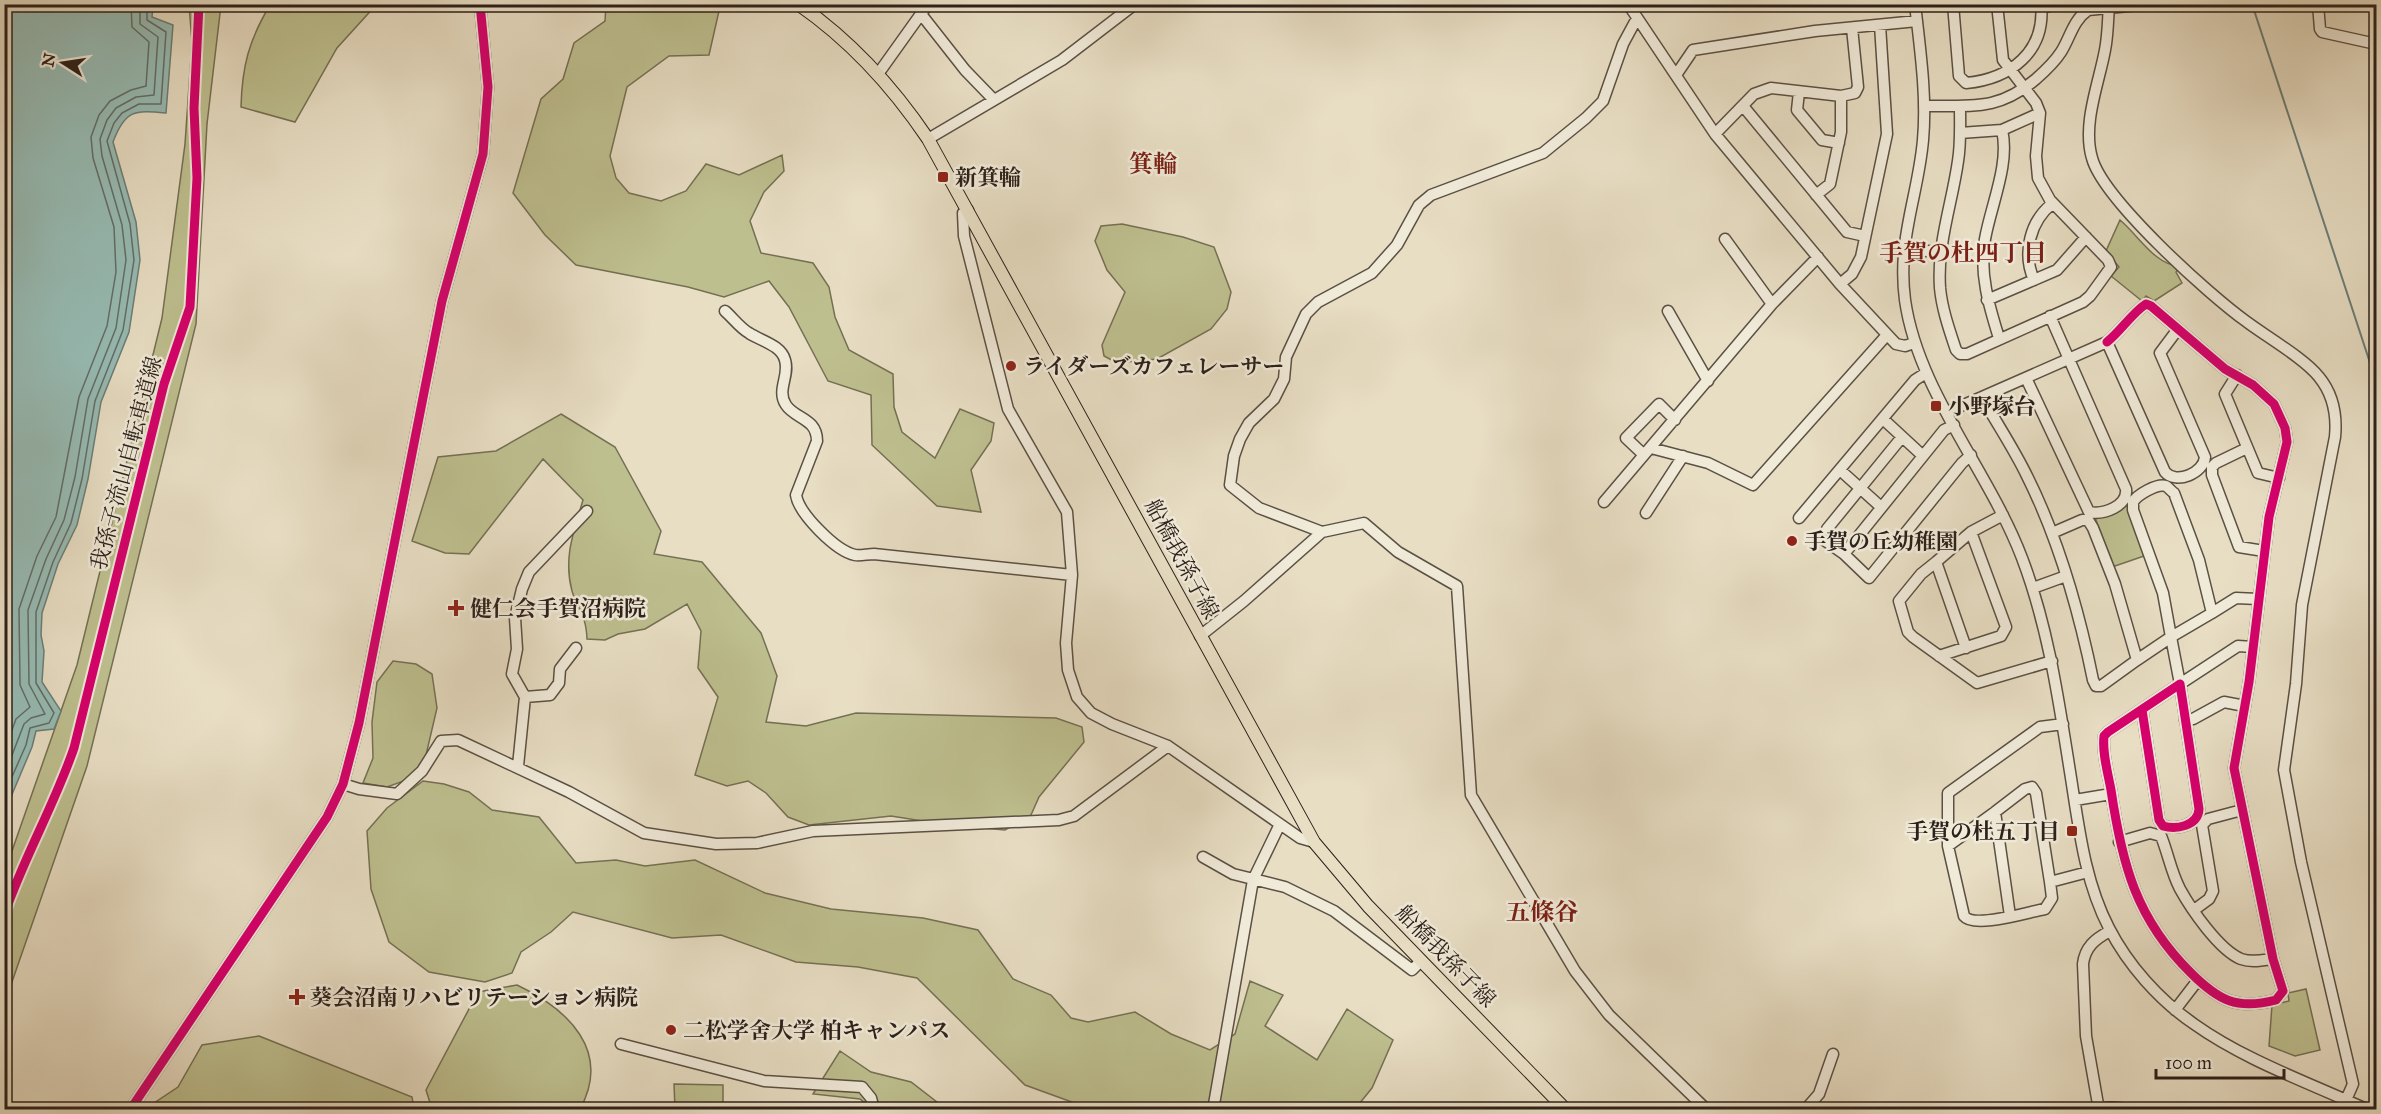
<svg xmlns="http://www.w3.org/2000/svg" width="2381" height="1114" viewBox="0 0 2381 1114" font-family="'IM FELL Great Primer','Noto Serif JP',serif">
<rect width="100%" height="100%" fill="#e8dec4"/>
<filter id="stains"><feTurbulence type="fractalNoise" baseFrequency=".00333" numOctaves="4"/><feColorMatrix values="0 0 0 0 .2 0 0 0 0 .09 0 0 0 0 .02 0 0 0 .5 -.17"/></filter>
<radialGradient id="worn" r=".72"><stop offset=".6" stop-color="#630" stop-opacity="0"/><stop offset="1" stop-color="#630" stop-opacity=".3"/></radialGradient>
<path fill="#bebf8f" stroke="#757054" stroke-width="1.5" d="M189 5H221L207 124 196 324 87 766 5 1002V871L77 665 162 318 185 144 192 42Z
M270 5H376L337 48 295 122 241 107C242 66 249 40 270 5Z
M606 5H719V11L709 55 669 56 627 87 610 156 616 178 629 193 661 201 686 191 706 164 739 175 782 155 784 171 764 192 750 221 761 253 813 263 829 287 835 317 849 350 893 374 894 407 902 432 935 458 960 409 994 423 991 441 971 470 981 512 937 506 872 445 871 395 828 381 789 307 769 281 724 297 688 287 576 265 545 235 513 193 541 99 563 79 574 43 605 21Z
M2120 220C2140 237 2153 263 2180 267L2176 272 2182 283 2154 301 2146 296 2142 301 2111 276 2119 267 2106 251Z
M1122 224 1183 237 1214 247 1231 292 1227 309 1211 329 1157 359 1117 363 1104 356 1102 345 1125 292 1107 270 1095 241 1101 226Z
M561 414 615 447 661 531 654 554 702 562 761 633 777 676 766 722 806 726 856 713 1056 718 1082 727 1084 742 1039 797 1031 815 1005 830 948 825 891 816 809 825 788 817 766 793 748 781 727 786 695 775 718 697 698 668 701 631 687 604 645 629 618 634 605 640 587 639C586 614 578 611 572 591 563 558 574 531 583 500L543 459 469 554 445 553 412 541 438 457 496 451Z
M2127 504 2147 555 2112 567 2095 517Z
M393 661 416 664 432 674 437 708 426 755 412 778 387 787 363 783 373 758 372 722 377 682Z
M423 781 444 784 469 792 492 810 539 817 576 863 616 860 645 866 695 860 765 893 831 909 923 918 978 930 1013 979 1051 995 1071 1018 1088 1022 1135 1012 1171 1034 1210 1050 1235 1034 1250 981 1283 995 1265 1026 1317 1060 1347 1009 1393 1040 1372 1088 1355 1109H1091L1025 1085 917 978 858 967 796 962 721 935 672 938 573 912 551 932 521 952 512 973 485 982 429 972 389 942 371 889 367 831 387 808Z
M517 985C568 1009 612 1051 580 1109H432L426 1090 478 992Z
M2306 989 2320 1050 2295 1056 2269 1046 2272 1005 2289 1001 2288 993Z
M259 1036 412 1097 414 1109H145L178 1087 202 1045Z
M840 1051 871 1072 911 1082 946 1109H872L860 1099 813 1094Z
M674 1084 723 1085V1109H675Z"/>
<path fill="#97bcb5" stroke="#6c7e77" stroke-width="1.5" d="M5 4 153 5 152 17 173 25 166 113C134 110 125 110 113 142L136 222 140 260 129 332 101 402 88 479 77 525 58 564 42 613 41 635 44 651 42 682 61 711 54 729 36 731 32 747 5 811Z"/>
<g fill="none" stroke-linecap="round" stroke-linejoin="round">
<path stroke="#626e68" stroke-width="1.5" d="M4 752 16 719 30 707 20 685 19 609 37 556 56 517 79 397 107 326 116 272 114 227 93 158 91 137 99 115 110 101 131 90 146 86 149 42 132 27 131 4
M4 776 24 724 31 718 45 714 29 684 28 610 46 559 64 520 75 477 88 399 116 328 126 260 122 225 102 156 100 139 107 120 116 108 136 97 154 95 158 37 140 24V4
M4 795 26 745 30 728 49 723 54 713 36 683V612L53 562 71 523 82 479 95 401 123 330 134 260 130 224 107 141 114 123 122 113 139 104H161L166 32 147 20V4"/>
<path stroke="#6c7e77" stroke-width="2" d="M2252 4 2376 381
M2376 818 2374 848 2376 859"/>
<defs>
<path id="minor" d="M1628 4 1715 134 1840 284 1896 344 1905 346 1914 343
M1915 4C1920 49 1927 96 1923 140 1918 197 1897 239 1905 300 1918 392 1989 471 2022 558 2049 629 2059 703 2071 778 2079 829 2085 882 2109 928 2128 965 2159 1000 2194 1024 2246 1061 2310 1083 2368 1110
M1953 4 1959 76 1966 83C2010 79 2046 52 2041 4
M2109 4C2108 19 2108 35 2105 50 2099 83 2082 124 2092 158 2103 199 2209 295 2247 322 2267 337 2305 359 2319 377 2333 394 2337 416 2335 437L2302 605 2296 684 2284 770 2301 862 2353 1084 2346 1100
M2318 4 2320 29 2322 32 2376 44
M2042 8 2056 4
M921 14 965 70 993 99
M878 74 928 4
M1676 75 1693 50 1815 31 1917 21
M1799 92 1797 110 1822 140 1839 143
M1743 106 1847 232 1865 236
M1924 106C1971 105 1997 112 2036 79 2045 71 2054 63 2061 52 2070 38 2073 20 2088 10L2149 4
M1960 106C1960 124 1961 143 1958 161 1952 204 1937 243 1940 288 1942 309 1949 329 1956 350L1960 354H1967L2083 302 2090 296 2111 267 2108 260 2050 200 2038 178 2036 156 2040 113 2036 103 2003 60 1997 4
M1960 133 2002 130 2040 113
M1715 134 1754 94 1771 88 1841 96 1855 93 1858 87 1852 28
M928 139 1062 60 1135 4
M1816 195 1830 184 1841 132V96
M968 210 963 213 964 236 1008 409 1067 512 1072 575 1066 643 1068 670 1077 697 1091 713 1112 724 1168 746
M1725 239 1772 304 1818 257
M1903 249 1940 252
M2034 280C2022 253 2030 221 2053 203
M1840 284 1852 274 1861 257 1887 134 1880 25
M1987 300 2057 270 2086 237
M725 311C733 318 740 328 749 333 761 341 781 345 785 360 790 376 776 390 786 405 795 419 817 418 817 441L796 495C799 514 836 551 855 555 860 556 868 554 874 554L1072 575
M1668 311 1708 381
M1999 338C1989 306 1979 273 1985 239 1991 205 2010 164 2002 130
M2107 342C2121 331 2132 313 2146 304L2151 306 2225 369 2253 385 2274 404 2285 428 2287 442 2269 517 2249 682 2234 768 2273 959 2283 991 2276 1000C2237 1010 2219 1001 2191 973 2136 919 2122 864 2111 790 2108 773 2102 753 2104 736L2108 732 2180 684 2199 809C2198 826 2176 830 2163 826L2159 820 2142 710
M2237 375 2225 394 2258 473 2279 478
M2026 378 2089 512C2104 515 2128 506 2126 489L2050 316
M1947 412 1982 397
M1883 419 1923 456
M1651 448 1708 463 1753 485 1886 336
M2247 448 2216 463 2212 467V475L2239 547 2264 551
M1644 455 1626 438 1659 404 1675 420
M1840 470 1881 507
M1604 502 1772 304
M1646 513 1683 456
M1799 518 1915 380 1926 373
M1827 529 1902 437
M1322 532 1259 508 1230 485 1234 456 1240 439 1249 423 1274 399 1284 379 1286 357 1306 314 1318 302 1372 273 1397 245 1419 205 1431 195 1543 153 1586 118 1603 101 1623 44 1637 18
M2052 533 2082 520H2088L2093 528 2115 584 2137 660 2101 686H2096L2093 680C2079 611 2059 540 2027 476 2014 449 1997 424 1982 397L2107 342 2165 472C2176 485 2204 473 2205 457L2160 353 2178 329
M1824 540 1844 554 1869 578 1962 463 1971 455
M1844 554 1944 430 1954 425
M1936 562 1971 532 2003 515
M2033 588 2066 576
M2212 613 2171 637 2163 593 2133 510V502C2137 495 2157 483 2166 486 2168 487 2172 492 2174 493L2199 560 2212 613 2236 598 2258 599
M1200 636 1244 601 1322 532 1364 523 1398 552 1457 586 1471 795 1575 971 1609 1015 1707 1110
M1966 648 1936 562 1921 574 1899 601 1908 632 1913 637 1977 683 2052 661
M1939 656 2001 636 2006 627 1971 532
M2137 660 2171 637 2180 684 2238 646 2253 647
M525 697 550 695 559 683 560 669 576 648
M2185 720 2193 719 2224 702 2245 706
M518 766 525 697 512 674 517 649 515 618 522 589 529 572 587 511
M343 784 359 789 397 794 422 771 441 741 458 740 569 792 644 833 716 844 757 843 813 831 1059 820 1074 816 1168 746 1300 838 1314 842
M2075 800 2111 794
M1995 812 2025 789 2032 787 2036 793 2050 882
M2119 842 2150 833 2161 836C2168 853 2171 872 2180 889 2191 909 2219 950 2241 959 2252 963 2263 960 2273 959
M1948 846V793L2040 727 2063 724
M1203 857 1233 874 1285 887 1334 911 1412 970 1421 961
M2194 910 2209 899 2213 891 2202 825 2208 819 2242 810
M2010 916 1995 812 1948 846 1964 916C1974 929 2028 912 2045 909L2052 898 2050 882 2088 872
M2175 1010 2198 980
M621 1044 764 1081 862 1087 871 1098 874 1110
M2098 1106 2139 1110
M130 1110 327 817 343 784 359 723 442 301 483 154 488 87 480 4
M1213 1110 1253 880 1280 824
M1805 1110 1819 1094 1833 1054
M2099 1110 2086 1036 2083 964C2085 947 2095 939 2110 931"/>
<path id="major" d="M798 4C850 40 893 87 928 139L1314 842 1368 906 1566 1110"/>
</defs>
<use href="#minor" stroke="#5b5044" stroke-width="13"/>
<use href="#major" stroke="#2c201a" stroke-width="14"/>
<use href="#minor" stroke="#f0ead9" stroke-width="10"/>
<use href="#major" stroke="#e8dec4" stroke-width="12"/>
<defs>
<path id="cycleway" d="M2107 342C2121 331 2132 313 2146 304L2151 306 2225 369 2253 385 2274 404 2285 428 2287 442 2269 517 2249 682 2234 768 2273 959 2283 991 2276 1000C2237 1010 2219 1001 2191 973 2136 919 2122 864 2111 790 2108 773 2102 753 2104 736L2108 732 2180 684 2199 809C2198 826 2176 830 2163 826L2159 820 2142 710
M4 915C24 857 54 806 74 748L164 384 190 307 197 178 194 108 199 4
M130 1110 327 817 343 784 359 723 442 301 483 154 488 87 480 4"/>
</defs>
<use href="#cycleway" stroke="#f0ead9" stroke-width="13"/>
<use href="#cycleway" stroke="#d6006c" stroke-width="9"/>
</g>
<g fill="#8f2418" stroke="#f0ead9" stroke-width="2">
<rect x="937" y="171" width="12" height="12" rx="3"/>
<circle cx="1011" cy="366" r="6"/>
<rect x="1930" y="400" width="12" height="12" rx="3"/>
<circle cx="1792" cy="541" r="6"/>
<path d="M453 599h6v6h6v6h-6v6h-6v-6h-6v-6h6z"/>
<rect x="2066" y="825" width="12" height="12" rx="3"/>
<path d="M294 988h6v6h6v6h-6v6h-6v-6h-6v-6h6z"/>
<circle cx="671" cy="1030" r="6"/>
</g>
<g text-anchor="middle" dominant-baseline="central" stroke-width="5" stroke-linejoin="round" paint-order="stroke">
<g font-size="22" font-weight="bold" fill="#2c201a" stroke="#f0ead9" text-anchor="start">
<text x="955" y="177">新箕輪</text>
<text x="1023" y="366">ライダーズカフェレーサー</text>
<text x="1948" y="406">小野塚台</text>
<text x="1804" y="541">手賀の丘幼稚園</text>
<text x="470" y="608">健仁会手賀沼病院</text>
<text x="2060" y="831" text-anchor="end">手賀の杜五丁目</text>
<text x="310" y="997">葵会沼南リハビリテーション病院</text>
<text x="683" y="1030">二松学舍大学 柏キャンパス</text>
</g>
<g font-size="22" fill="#2c201a" stroke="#f0ead9">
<text transform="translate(126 463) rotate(-75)">我孫子流山自転車道線</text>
<text transform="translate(1182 559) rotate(62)">船橋我孫子線</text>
<text transform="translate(1446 956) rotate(46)">船橋我孫子線</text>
</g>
<g font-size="24" font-weight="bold" fill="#7a1f14" stroke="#f0ead9">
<text x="1153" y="164">箕輪</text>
<text x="1963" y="253">手賀の杜四丁目</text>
<text x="1542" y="912">五條谷</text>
</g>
</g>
<rect width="2381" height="1114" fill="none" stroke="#e8dec4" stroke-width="24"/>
<rect x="6" y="6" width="2369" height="1102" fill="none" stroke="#2c201a" stroke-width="3"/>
<rect x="12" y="12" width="2357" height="1090" fill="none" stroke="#2c201a" stroke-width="1.5"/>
<g transform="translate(63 63) rotate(282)" stroke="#f0ead9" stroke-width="4.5" paint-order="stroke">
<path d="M0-4.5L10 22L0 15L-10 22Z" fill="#2c201a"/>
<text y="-9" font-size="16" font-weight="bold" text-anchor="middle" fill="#2c201a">N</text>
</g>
<path d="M2156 1069v9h128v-9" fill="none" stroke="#2c201a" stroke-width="3"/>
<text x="2165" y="1069" font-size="18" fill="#2c201a" stroke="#f0ead9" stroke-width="4.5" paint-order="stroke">100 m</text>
<rect width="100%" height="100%" filter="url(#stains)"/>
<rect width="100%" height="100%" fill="url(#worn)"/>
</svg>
